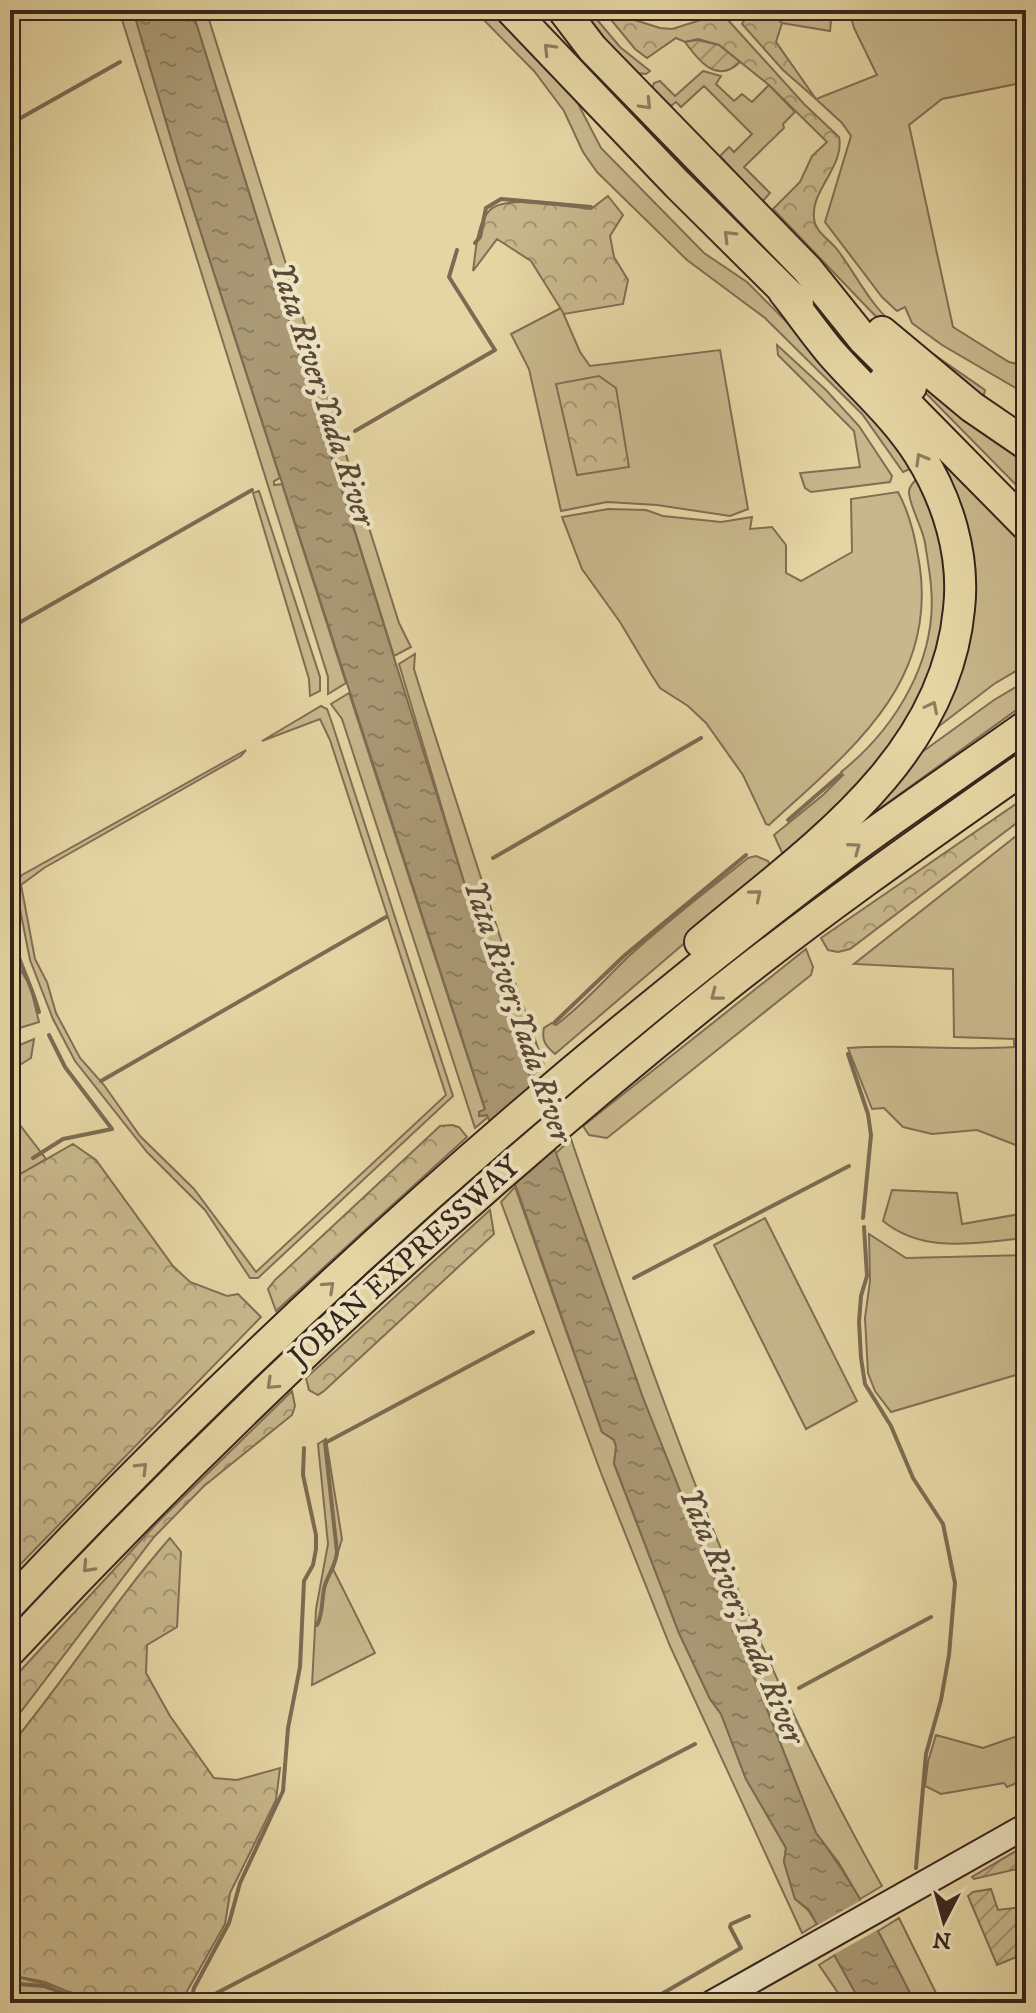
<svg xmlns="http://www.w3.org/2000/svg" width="1036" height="2013" viewBox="0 0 1036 2013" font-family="'IM FELL DW Pica',serif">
<defs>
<pattern id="forest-crowns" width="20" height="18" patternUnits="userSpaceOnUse" patternTransform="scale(2)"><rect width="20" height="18" fill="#c7b78c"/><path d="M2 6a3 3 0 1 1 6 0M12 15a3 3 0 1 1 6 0" fill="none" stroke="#a39572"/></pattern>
<pattern id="garden-furrows" width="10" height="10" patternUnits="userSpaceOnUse" patternTransform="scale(2)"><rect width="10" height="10" fill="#c7b78c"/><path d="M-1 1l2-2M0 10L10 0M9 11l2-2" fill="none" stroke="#a39572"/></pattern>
<pattern id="water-ripples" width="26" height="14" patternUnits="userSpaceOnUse" patternTransform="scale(2)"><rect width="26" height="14" fill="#aa9975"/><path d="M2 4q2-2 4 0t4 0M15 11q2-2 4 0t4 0" fill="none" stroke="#8b7d5f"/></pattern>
</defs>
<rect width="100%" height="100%" fill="#e4d5a3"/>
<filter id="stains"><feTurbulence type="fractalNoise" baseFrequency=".0025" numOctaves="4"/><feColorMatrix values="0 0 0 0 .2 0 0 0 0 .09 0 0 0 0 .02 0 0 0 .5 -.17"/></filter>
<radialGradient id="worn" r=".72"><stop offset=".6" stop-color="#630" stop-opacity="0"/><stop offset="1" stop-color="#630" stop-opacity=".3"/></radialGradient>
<path fill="#c7b78c" stroke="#806e54" stroke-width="2" d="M119 10H133L178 162 280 478 274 481V485L282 484 346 683 328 694V677Z
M192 10H206L399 623 411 647 394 656Z
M474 10H503L574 96 601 148 704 253 747 282 848 384 912 468 903 472 862 414 765 318 687 260 597 172 583 152 564 111 534 71Z
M578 10H589L620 47 650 71 646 74 637 73Z
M767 10H832L830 31 782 23Z
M849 10H1026V82L942 99 909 125 953 327 1009 362 1026 366V394L942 345 912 323 905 307 897 311 882 297 825 222 851 136 842 123 816 99 877 75 854 28Z
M703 71 721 76 716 84 734 101 742 94 752 102 769 85 795 112 783 124 784 128 744 167 770 193 762 202 720 156 729 147 734 152 752 134 704 86 681 107 676 102 671 106 652 89 654 83 660 81 675 96Z
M561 308 580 352 590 366 720 350 748 509 730 516 657 505 607 502 561 511 529 369 511 334Z
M777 345 826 390 859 426 892 476 890 482 811 492 805 488 800 473 860 467 854 431 778 355Z
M837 347 1026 537V665L994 684 934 730 965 556Z
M907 374 1026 454V495Z
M920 476 949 559 946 644 905 737 785 859 774 835 823 795 843 775 841 772C896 728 938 659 931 586 930 572 927 557 925 543 923 528 908 503 909 491 910 484 916 480 920 476Z
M259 491 320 677V691L310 696 309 679 253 493Z
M898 492C911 516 916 542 920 568 936 687 847 753 769 825L766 824 743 775 706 723 688 706 660 688 651 674 620 622 582 569 562 517 608 509 646 510 663 516 721 522 752 517 750 529 772 527 786 545V573L801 581 852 552 851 499Z
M415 654 414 669 423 698 513 977 544 1065 532 1076 464 882 399 664Z
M1026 681V703L828 846 918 755 994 700Z
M349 693 485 1110 479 1112 480 1116 487 1115 488 1117 475 1128 342 719 331 704Z
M321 706 327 709 331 720 453 1096 258 1278H250L205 1210 147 1152 75 1061 53 1019 30 960 15 884 22 875 246 750 241 756 44 868 21 885 35 959 47 982 56 1013 80 1058 104 1085 140 1136 194 1189 256 1272 446 1095 330 740 320 719 262 741Z
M1020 833 1026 843V1149L977 1130 932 1134 903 1127 884 1108 872 1109 848 1048C903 1044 959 1051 1014 1047V1039L954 1037 953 969 854 964Z
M756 856 768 861 771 869 555 1054C546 1046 541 1041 544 1028L552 1023 556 1025C583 1005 604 980 628 957 666 922 708 890 748 858Z
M10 947 12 957 30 985 39 1022 10 1031Z
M806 949 813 967 811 975 607 1138 589 1135 583 1126Z
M34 1039 31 1058 10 1071V1049Z
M10 1112 46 1159 10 1180Z
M571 1139C658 1394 749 1651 882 1886L860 1899 839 1863 816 1833 643 1398 556 1153Z
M515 1187 602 1432 614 1440 616 1447 614 1464 679 1633 710 1699 721 1714 746 1779 786 1848 784 1862 795 1899 808 1910 817 1924 802 1933 670 1646 601 1473 501 1202Z
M892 1190 957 1193 962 1224 1026 1213V1238C976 1242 925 1255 883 1221Z
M765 1218 857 1401 806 1429 714 1245Z
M869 1234 906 1258 1026 1255V1372L891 1412 875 1391 868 1373 865 1318 870 1281Z
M326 1439 342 1539 333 1569 375 1653 312 1685 316 1609 328 1544 318 1444Z
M1026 1733V1779L1007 1787 1004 1783 941 1794 925 1786 928 1762 936 1735 983 1748Z
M899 1918 941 2003H915L878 1931Z
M835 1955 861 2003H845L819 1965Z
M10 1975C39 1984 72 1987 98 2003H10Z"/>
<path fill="url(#forest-crowns)" stroke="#806e54" stroke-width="2" d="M603 10 660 28 672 29 720 14 728 20 804 104 839 137C845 166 811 189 814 218 815 233 831 240 839 252 856 275 869 302 890 321 919 346 954 368 985 390L982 403 883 324 773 209 800 182 812 156 827 142 769 85 719 45 698 39 685 42 676 38 647 58 635 49Z
M762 10H767L782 23 776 42 816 99 783 70 742 24 747 16Z
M608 196 623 215 610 236 614 257 628 280 623 304 564 314 531 261 497 239 473 271C476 252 476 224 490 210 505 194 568 207 591 209Z
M599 376 616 388 629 467 577 475 556 384Z
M1026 797V816L850 949 838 952 828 950 821 938Z
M452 1125 459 1127 467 1137 276 1311 268 1289 275 1280 440 1126Z
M73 1144 96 1160 173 1266 190 1282 227 1296 238 1294 261 1317 10 1575V1180Z
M490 1210 494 1234 324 1391 318 1395 309 1390 306 1378Z
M292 1391 295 1406 292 1415 204 1486 154 1537 10 1726V1682L158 1522Z
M170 1538 181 1552 177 1627 147 1645 146 1673 170 1716 214 1778 237 1780 280 1768 276 1800 230 1893 225 1924 186 1993H177L162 2003H98L88 1997 66 1991 45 1982 10 1975V1746C66 1679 112 1604 170 1538Z"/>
<path fill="url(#garden-furrows)" stroke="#806e54" stroke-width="2" d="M697 40 719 45 740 62C717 85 698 60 685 42Z
M1026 1845V1867L974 1879 972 1877Z
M991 1889 998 1910 1022 1907 1026 1917V1953L997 1965 968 1896 973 1892Z"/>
<path fill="url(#water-ripples)" stroke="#7c6b52" stroke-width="2" d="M133 10H192L464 882 556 1153 643 1398 816 1833C856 1885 885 1944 915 2003H861L809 1910 795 1899 784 1862 786 1848 746 1779 721 1714 710 1699 679 1633 614 1463 616 1447 614 1440 602 1432 518 1192 487 1115 479 1116V1112L485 1109 178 162Z"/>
<path fill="#e4d5a3" d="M865 1898 881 1928 831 1956 814 1927Z"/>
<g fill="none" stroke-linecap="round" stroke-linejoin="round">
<path stroke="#7c6b52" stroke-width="4" d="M10 124 120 62
M475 243 480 237 486 208 501 199 591 207
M355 431 495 350 449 277 457 250
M10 628 252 490
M788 820 840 775
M493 858 701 738
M10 929C17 960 31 982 39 1012
M555 1022 625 955 746 855
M848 1054 868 1114 871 1135 863 1218
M101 1081 386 917
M33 1158 63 1139 112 1129 65 1067 49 1035
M864 1227 867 1276 861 1296 859 1322 861 1358 865 1384 891 1426 913 1478 943 1524 955 1583 949 1655 941 1700 926 1754 916 1868
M634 1278 849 1166
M317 1625C324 1612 321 1598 325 1585 329 1573 336 1565 337 1552L325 1443 533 1332
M799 1688 931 1617
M18 1984 44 1986 89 2003
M213 1995 695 1744
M191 2001 194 1988 229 1923 240 1883 283 1791 288 1728 300 1667 304 1581 313 1565 316 1549V1535L303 1475 304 1448
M171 2003 184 1997 191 2001
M646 2003 741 1948 730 1927 731 1924 749 1916"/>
<defs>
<path id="secondary" d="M712 2003 1026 1826"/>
<path id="highway" d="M511 10 677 184 798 304
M563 10 592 48 807 269 864 340 911 387
M882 332 972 407 1026 444
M884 381 1026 525
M700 942C807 852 945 761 959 609 965 555 948 500 919 454 895 416 861 387 832 354 815 334 800 312 784 292
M10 1604C267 1330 549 1077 849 851 907 808 967 768 1026 726
M10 1651C227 1418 461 1200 709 1000 811 918 919 842 1026 767"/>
</defs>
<use href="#secondary" stroke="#38251d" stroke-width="28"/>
<use href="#highway" stroke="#38251d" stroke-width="34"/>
<use href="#secondary" stroke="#ede4c3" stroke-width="24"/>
<use href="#highway" stroke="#e4d5a3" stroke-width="30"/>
</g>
<defs><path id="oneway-chevron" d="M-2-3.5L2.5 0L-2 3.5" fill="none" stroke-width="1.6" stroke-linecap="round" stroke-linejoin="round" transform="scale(2)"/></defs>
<g stroke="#8e7d60">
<use href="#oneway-chevron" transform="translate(549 49) rotate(-134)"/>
<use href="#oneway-chevron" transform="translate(646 104) rotate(46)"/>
<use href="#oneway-chevron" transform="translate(729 236) rotate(-135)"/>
<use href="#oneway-chevron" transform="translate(921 459) rotate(-120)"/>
<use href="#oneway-chevron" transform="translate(932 707) rotate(-63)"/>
<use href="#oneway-chevron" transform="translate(855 848) rotate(-36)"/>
<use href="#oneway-chevron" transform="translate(756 895) rotate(-40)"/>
<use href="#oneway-chevron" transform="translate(716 995) rotate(142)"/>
<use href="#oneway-chevron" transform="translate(329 1287) rotate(-43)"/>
<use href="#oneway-chevron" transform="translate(272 1384) rotate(136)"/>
<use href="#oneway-chevron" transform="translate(142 1468) rotate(-45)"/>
<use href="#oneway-chevron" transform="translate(88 1567) rotate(133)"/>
</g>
<g text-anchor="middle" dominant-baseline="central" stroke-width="8" stroke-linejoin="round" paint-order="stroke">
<g font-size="30" fill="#38251d" stroke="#ede4c3">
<text transform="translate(405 1262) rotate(-42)">JOBAN EXPRESSWAY</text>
</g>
<g font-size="32" font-style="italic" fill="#5a4837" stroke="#ede4c3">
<text transform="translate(322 394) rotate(72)">Yata River;Yada River</text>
<text transform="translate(517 1011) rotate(71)">Yata River;Yada River</text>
<text transform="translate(741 1616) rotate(67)">Yata River;Yada River</text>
</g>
</g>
<rect width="1036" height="2013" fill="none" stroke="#e4d5a3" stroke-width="40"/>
<rect x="12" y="12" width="1012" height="1989" fill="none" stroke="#38251d" stroke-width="4"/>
<rect x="20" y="20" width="996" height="1973" fill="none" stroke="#38251d" stroke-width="2"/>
<g transform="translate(944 1921) rotate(186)" stroke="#ede4c3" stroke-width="6" paint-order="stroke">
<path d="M0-6L14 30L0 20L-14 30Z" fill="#38251d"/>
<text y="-12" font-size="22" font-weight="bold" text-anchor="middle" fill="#38251d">N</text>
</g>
<rect width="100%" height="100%" filter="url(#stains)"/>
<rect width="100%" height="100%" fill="url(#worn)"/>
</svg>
